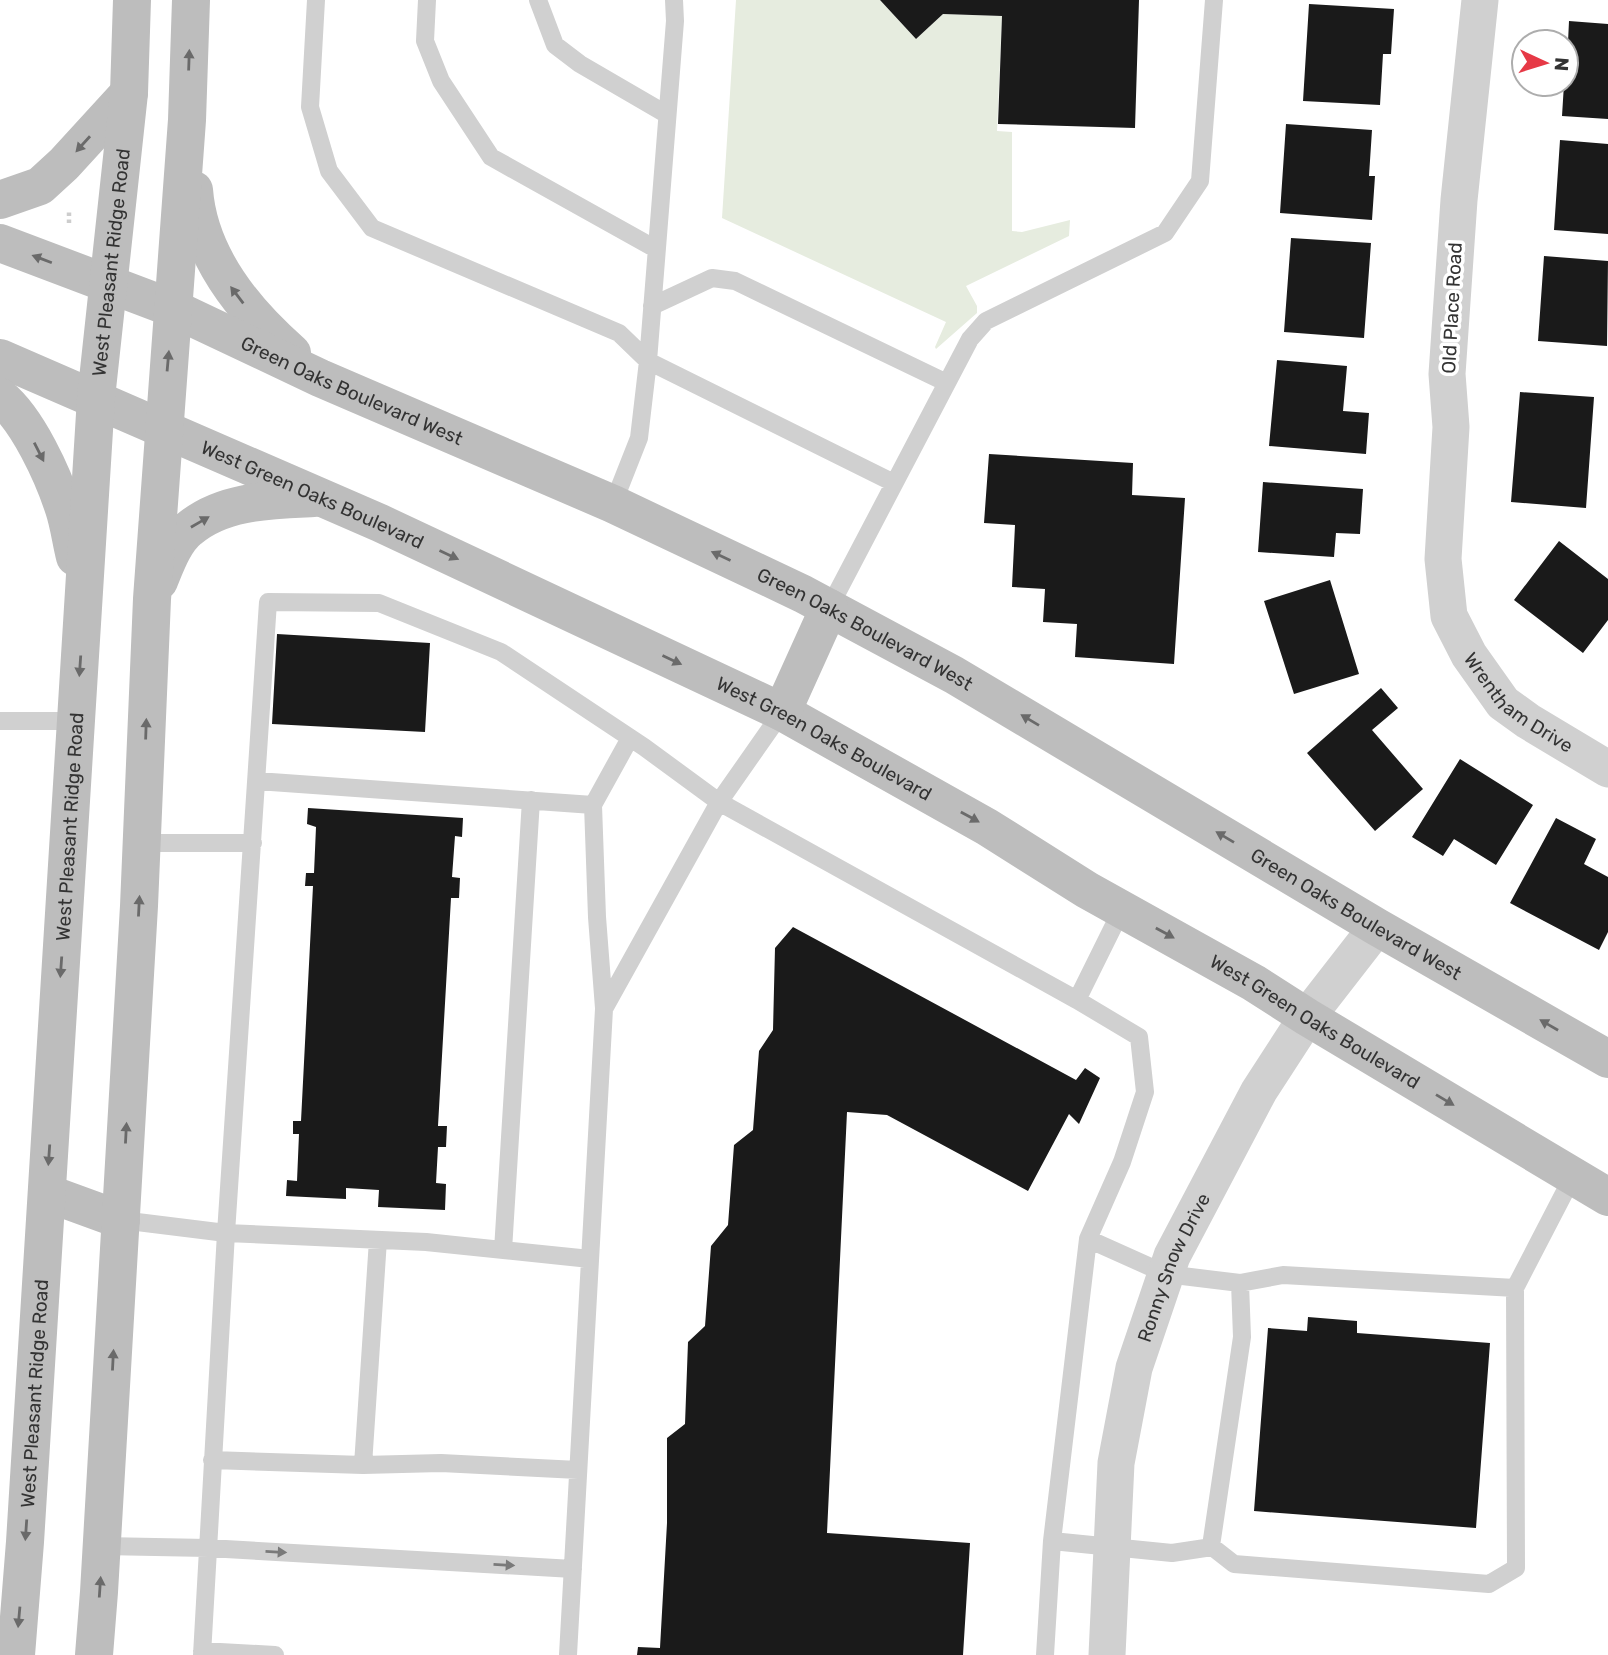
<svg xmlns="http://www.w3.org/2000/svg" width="1608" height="1655" viewBox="0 0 1608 1655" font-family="Rubik,sans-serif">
<rect width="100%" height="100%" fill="#fff"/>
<path fill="#e6ecdf" d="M736 0H880L916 39 943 14 1002 16 997 131 1012 132V231L1022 232 1070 220 1069 236 966 286 977 306V313L936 349 935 347 946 322 722 218Z"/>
<path fill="#1a1a1a" d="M880 0H1139L1135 128 998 124 1002 16 943 14 916 39Z
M1309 4 1394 9 1391 54H1383L1380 105 1303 101Z
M1569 21 1608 24V119L1562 116 1564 84H1566Z
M1286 124 1372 130 1369 176H1375L1372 220 1280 213Z
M1560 140 1608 144V234L1554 230Z
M1291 238 1371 243 1364 338 1284 332Z
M1544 256 1608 261 1607 346 1538 341Z
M1277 360 1347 366 1343 411 1369 413 1366 454 1269 446Z
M1520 392 1594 397 1586 508 1511 502Z
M989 454 1133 463 1132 495 1185 498 1174 664 1075 657 1077 624 1043 622 1045 589 1012 587 1015 525 984 523Z
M1263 482 1363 489 1360 534 1336 533 1334 557 1258 552Z
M1559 541 1608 579V620L1583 653 1514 600Z
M1330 580 1359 674 1294 694 1264 601Z
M277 634 430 643 425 732 272 724Z
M1381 688 1398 708 1372 730 1423 789 1375 831 1307 753Z
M1460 759 1533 805 1496 865 1454 839 1443 856 1412 837Z
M308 808 463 818 462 837 455 836 452 877 460 878 459 898H451L438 1126H447L446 1147H438L436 1183 446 1184 445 1210 378 1207 379 1190 346 1188V1199L286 1196 287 1180 297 1181 299 1134H293V1121H301L313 886H305L306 873H314L316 827 307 824Z
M1556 818 1596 839 1584 864 1608 877V932L1599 950 1510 903Z
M793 927 1076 1080 1085 1068 1100 1078 1079 1124 1069 1114 1028 1191 887 1115 847 1112 827 1533 970 1543 963 1655H637L638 1647 660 1648 667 1523V1438L685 1424 688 1342 705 1326 711 1246 728 1225 734 1145 753 1130 759 1051 773 1030 775 948Z
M1308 1317 1357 1321V1333L1490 1343 1476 1528 1254 1511 1268 1328 1307 1331Z"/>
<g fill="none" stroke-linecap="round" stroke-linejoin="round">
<path stroke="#cdcdcd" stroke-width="4.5" stroke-dasharray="3.5 3.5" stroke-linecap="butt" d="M69 223V212"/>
<path stroke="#d0d0d0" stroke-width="18" d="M316 0 310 107 329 171 372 228 619 333 648 361 894 483
M427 0 425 41 441 81 491 157 656 249
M538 0 555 45 580 64 666 114
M652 306 712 278 735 281 947 383
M613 504 639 438 648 361 675 21 674 0
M829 608 970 339 986 321 1165 233 1200 181 1214 0
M0 721H76
M257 781 593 805 630 738
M593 805 597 917 604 1008
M142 843H253
M1077 1000 1122 909
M121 1220 226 1233 426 1242 590 1259
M1088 1239 1166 1274 1240 1283 1283 1275 1515 1288 1573 1176
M503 1250 531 800
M1240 1283 1242 1337 1211 1546 1234 1564 1489 1584 1516 1568 1515 1288
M212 1460 363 1465 378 1240
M363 1465 441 1463 578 1470
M1052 1541 1172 1553 1212 1547
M102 1546 208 1548 573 1569
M202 1651 275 1655
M202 1655 226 1233 268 602 379 603 501 652 644 747 719 802 782 712
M568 1655 604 1009 719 802 1077 1000 1139 1037 1145 1092 1122 1162 1088 1239 1052 1541 1045 1655"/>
<g stroke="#d0d0d0" stroke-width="37">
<path id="s1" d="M1480 0 1459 200 1447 374 1451 427 1443 559 1449 616 1469 655 1503 703 1528 721 1608 769"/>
<path id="s2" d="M1107 1655 1116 1463 1134 1368 1172 1256 1259 1091 1307 1017 1377 927"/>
</g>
<g stroke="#bdbdbd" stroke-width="38">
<path d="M194 190C199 257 244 311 292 353"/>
<path d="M0 200 40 186 64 164 129 93"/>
<path id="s3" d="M0 243 172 308 320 378 613 504 803 594 954 675 1377 927 1608 1059"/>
<path id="s4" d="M0 358 380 523 782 712 987 827 1087 890 1254 983 1307 1017 1608 1197"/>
<path d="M0 397C28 420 53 475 64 509 69 524 71 541 75 557"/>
<path d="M159 581C166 564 174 541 189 529 223 500 272 500 314 498"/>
<path d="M782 712 829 608"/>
<path d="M47 1193 121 1220"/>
<path id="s5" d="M16 1655 25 1542 96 398 129 93 132 0"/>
<path d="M94 1655 99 1592 139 906 152 599 187 120 191 0"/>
</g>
</g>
<defs><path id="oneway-solid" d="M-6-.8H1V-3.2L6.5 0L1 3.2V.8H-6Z" transform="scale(1.75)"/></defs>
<g fill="#6a6a6a">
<use href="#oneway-solid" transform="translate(189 60) rotate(-88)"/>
<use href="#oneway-solid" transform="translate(83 144) rotate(132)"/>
<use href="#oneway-solid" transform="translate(42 259) rotate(-159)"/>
<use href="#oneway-solid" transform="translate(237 295) rotate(-127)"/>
<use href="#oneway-solid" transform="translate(168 361) rotate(-85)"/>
<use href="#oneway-solid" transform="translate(39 452) rotate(63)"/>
<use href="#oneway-solid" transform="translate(200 522) rotate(-30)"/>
<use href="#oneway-solid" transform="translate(449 555) rotate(25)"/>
<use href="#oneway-solid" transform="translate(721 556) rotate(-155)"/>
<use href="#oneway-solid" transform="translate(672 660) rotate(25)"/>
<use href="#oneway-solid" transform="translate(80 666) rotate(94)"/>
<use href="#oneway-solid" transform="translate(1030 720) rotate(-149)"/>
<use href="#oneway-solid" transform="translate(146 729) rotate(-88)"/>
<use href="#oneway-solid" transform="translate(970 817) rotate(29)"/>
<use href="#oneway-solid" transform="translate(1225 837) rotate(-149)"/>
<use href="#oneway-solid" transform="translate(139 906) rotate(-87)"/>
<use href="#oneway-solid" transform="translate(1165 933) rotate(29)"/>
<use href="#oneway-solid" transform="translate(61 967) rotate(94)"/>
<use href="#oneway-solid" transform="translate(1549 1025) rotate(-150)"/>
<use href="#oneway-solid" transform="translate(1445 1100) rotate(31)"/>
<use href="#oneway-solid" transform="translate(126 1133) rotate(-87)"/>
<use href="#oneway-solid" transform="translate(49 1155) rotate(94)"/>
<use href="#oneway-solid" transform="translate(113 1360) rotate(-87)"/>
<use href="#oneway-solid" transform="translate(26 1530) rotate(94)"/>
<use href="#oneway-solid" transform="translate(100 1587) rotate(-86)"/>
<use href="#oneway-solid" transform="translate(19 1617) rotate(95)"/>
</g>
<g fill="#7a7a7a">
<use href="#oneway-solid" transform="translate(276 1552) rotate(3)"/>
<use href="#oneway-solid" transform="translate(504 1565) rotate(3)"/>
</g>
<g text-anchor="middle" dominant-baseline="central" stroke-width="7" stroke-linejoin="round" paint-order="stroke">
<g font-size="19" fill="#333" stroke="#fff">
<text stroke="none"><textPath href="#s5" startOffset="1396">West Pleasant Ridge Road</textPath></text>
<text transform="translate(1452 308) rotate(-87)">Old Place Road</text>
<text stroke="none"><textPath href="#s3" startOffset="382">Green Oaks Boulevard West</textPath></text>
<text stroke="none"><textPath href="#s4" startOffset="341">West Green Oaks Boulevard</textPath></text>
<text stroke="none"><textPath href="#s3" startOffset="948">Green Oaks Boulevard West</textPath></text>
<text stroke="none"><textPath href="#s1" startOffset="732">Wrentham Drive</textPath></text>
<text stroke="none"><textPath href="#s4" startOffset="908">West Green Oaks Boulevard</textPath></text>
<text stroke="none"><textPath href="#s5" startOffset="830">West Pleasant Ridge Road</textPath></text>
<text stroke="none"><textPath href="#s3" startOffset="1516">Green Oaks Boulevard West</textPath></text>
<text stroke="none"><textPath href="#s4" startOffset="1475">West Green Oaks Boulevard</textPath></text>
<text stroke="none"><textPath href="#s2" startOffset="397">Ronny Snow Drive</textPath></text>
<text stroke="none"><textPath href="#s5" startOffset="262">West Pleasant Ridge Road</textPath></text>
</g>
</g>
<g transform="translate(1545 63) rotate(94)"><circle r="33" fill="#ffffff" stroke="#adadad" stroke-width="2"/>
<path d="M0-5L12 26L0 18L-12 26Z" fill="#e63946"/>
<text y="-10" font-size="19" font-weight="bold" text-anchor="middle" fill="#333333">N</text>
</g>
</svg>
